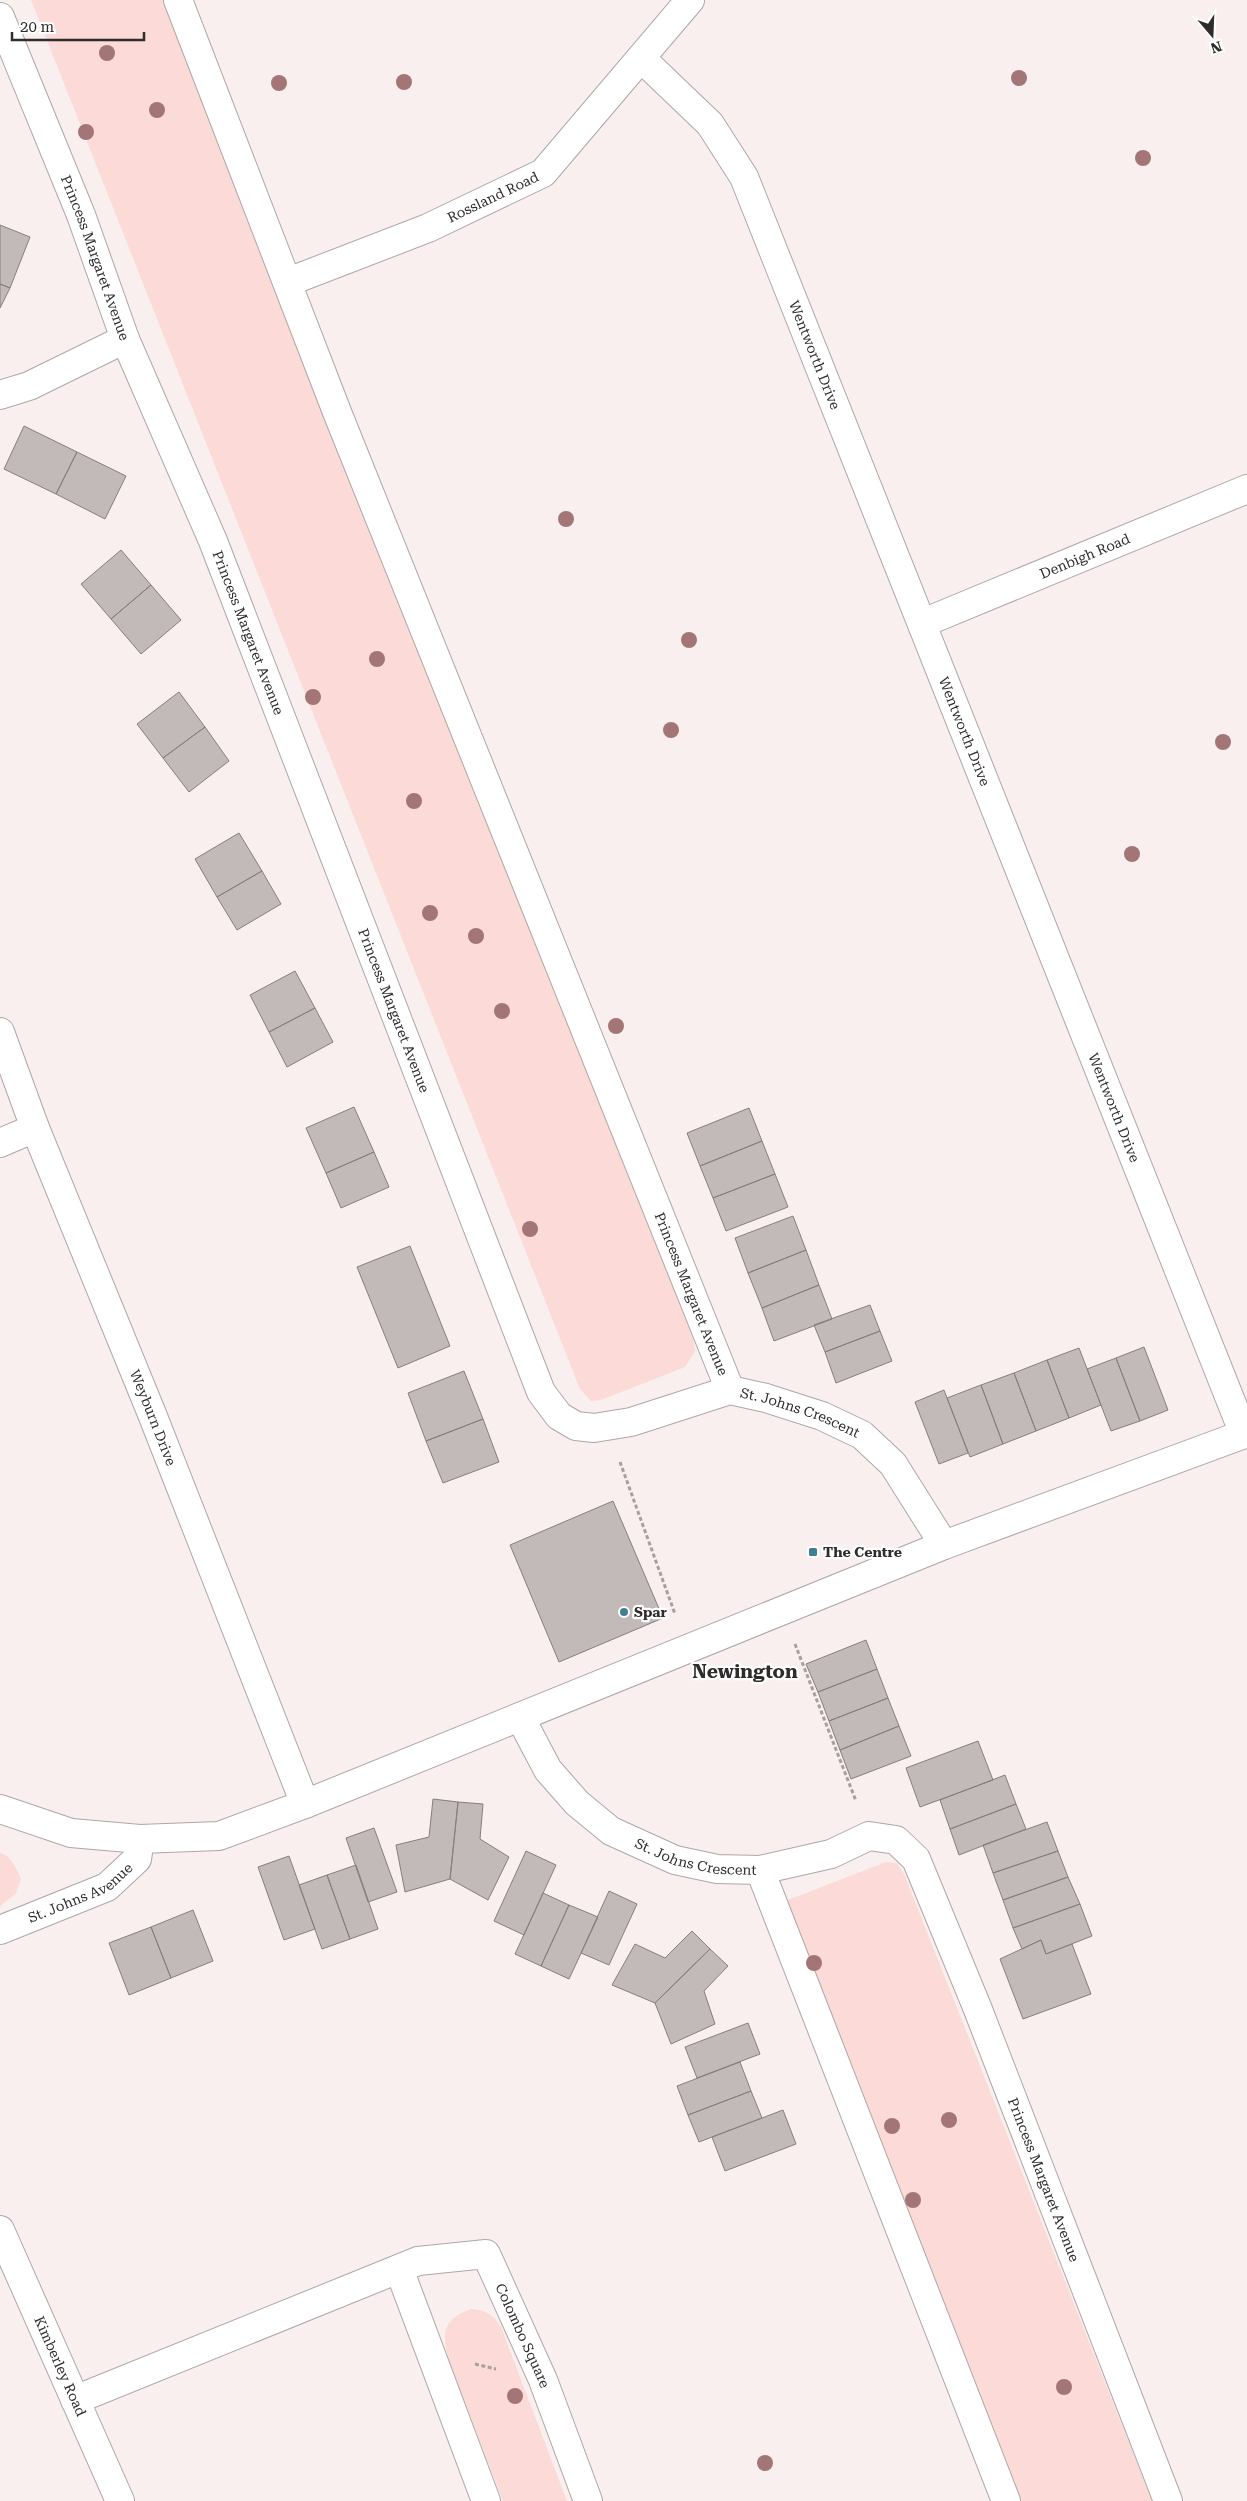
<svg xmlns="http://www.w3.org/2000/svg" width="1247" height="2501" viewBox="0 0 1247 2501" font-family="'Roboto Serif',serif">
<rect width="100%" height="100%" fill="#f8efee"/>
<path fill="#fbdad7" d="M31 0H167L693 1337 695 1351 685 1367 601 1400 591 1401 580 1389Z
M0 1853C12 1856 16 1868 21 1879L16 1893 0 1906Z
M886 1862 897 1863 904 1874 1152 2501H1018L790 1916 788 1900Z
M471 2309C486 2310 492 2314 501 2327L567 2501H503L448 2358C442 2331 443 2320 471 2309Z"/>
<path fill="#c2bab9" stroke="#867f7e" d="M0 225 30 237 10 288 0 284Z
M0 284 10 288 0 308Z
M24 426 77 452 56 494 4 469Z
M77 452 126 476 105 519 56 494Z
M121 550 151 585 111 619 81 584Z
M151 585 181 620 141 654 111 619Z
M179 692 205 727 163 758 137 724Z
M205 727 229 761 189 792 163 758Z
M239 833 262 871 217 897 195 859Z
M262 871 281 904 237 930 217 897Z
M295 971 315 1008 269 1032 250 995Z
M315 1008 333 1042 287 1067 269 1032Z
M354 1107 374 1152 326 1173 306 1128Z
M749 1108 762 1141 700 1166 687 1133Z
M762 1141 775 1174 713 1198 700 1166Z
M374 1152 389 1187 341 1208 326 1173Z
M775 1174 788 1207 726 1231 713 1198Z
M793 1216 806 1250 748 1273 735 1238Z
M410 1246 450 1346 398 1368 357 1267Z
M806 1250 819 1285 762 1308 748 1273Z
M819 1285 832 1319 774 1341 762 1308Z
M870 1305 880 1331 825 1352 814 1325Z
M880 1331 892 1361 836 1383 825 1352Z
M1144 1347 1168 1410 1140 1421 1116 1358Z
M1079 1348 1101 1405 1069 1418 1047 1360Z
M1116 1358 1140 1421 1111 1431 1087 1369Z
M1047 1360 1069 1418 1036 1431 1014 1373Z
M464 1371 483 1419 426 1441 408 1393Z
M1014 1373 1036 1431 1003 1444 981 1385Z
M981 1385 1003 1444 970 1457 947 1398Z
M944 1390 968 1453 939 1464 915 1402Z
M483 1419 499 1462 443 1483 426 1441Z
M613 1501 663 1618 559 1662 510 1545Z
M866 1640 877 1669 818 1692 806 1664Z
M877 1669 888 1698 829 1721 818 1692Z
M888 1698 899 1726 840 1750 829 1721Z
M899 1726 911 1756 851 1779 840 1750Z
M978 1741 993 1780 920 1807 906 1768Z
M1005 1775 1016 1804 950 1829 940 1800Z
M433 1799 458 1802 450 1879 405 1892 396 1845 429 1837Z
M458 1802 483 1804 480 1839 509 1857 488 1900 450 1879Z
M1016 1804 1026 1829 959 1855 950 1829Z
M1047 1822 1058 1851 993 1873 983 1845Z
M374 1828 397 1892 368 1902 346 1838Z
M526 1851 556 1865 524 1935 494 1921Z
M1058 1851 1068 1877 1003 1900 993 1873Z
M289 1856 315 1929 284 1940 258 1867Z
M356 1865 378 1929 350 1939 327 1875Z
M327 1875 350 1939 322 1949 299 1885Z
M1068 1877 1080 1904 1013 1928 1003 1900Z
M609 1891 637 1904 609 1965 581 1953Z
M543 1893 569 1905 541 1966 515 1954Z
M1080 1904 1092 1936 1046 1954 1041 1940 1022 1949 1013 1928Z
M569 1905 598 1917 569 1979 541 1966Z
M193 1910 213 1961 171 1978 151 1927Z
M151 1927 171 1978 129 1995 109 1943Z
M692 1931 710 1949 655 2003 612 1985 635 1944 665 1958Z
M1041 1940 1046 1954 1072 1944 1091 1994 1023 2019 1000 1959Z
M710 1949 728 1966 704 1991 715 2024 671 2044 655 2003Z
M748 2023 760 2054 697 2078 685 2047Z
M740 2062 751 2091 688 2115 677 2086Z
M751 2091 762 2118 699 2142 688 2115Z
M783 2110 796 2144 725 2171 712 2137Z"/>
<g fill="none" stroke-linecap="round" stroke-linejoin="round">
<defs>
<g id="street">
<path id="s1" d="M178 0 337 412 730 1390"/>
<path id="s2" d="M0 17 81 215 125 339 213 541 541 1392 559 1416 576 1426 594 1428 631 1422 730 1390 766 1398 822 1416 862 1435 893 1464 944 1545"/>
<path id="s3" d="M641 58 710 124 744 177 1244 1434"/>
<path id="s4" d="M288 282 428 228 543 173 690 0"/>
<path d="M0 395 29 386 125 339"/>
<path id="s5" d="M923 623 1247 489"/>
<path id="s6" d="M0 1032 35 1128 152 1414 305 1804"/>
<path d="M0 1143 35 1128"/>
<path id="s7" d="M520 1717 548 1770 577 1803 611 1831 675 1860 717 1869 760 1870 831 1854 869 1836 896 1840 916 1859 977 2007 1168 2501"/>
<path d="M0 1809 71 1833 140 1839 219 1836 305 1804 944 1545 1247 1433"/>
<path d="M760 1870 1006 2501"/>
<path id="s8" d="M0 1930 107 1887 137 1859 140 1839"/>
<path id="s9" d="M0 2230 120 2501"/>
<path d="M399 2269 486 2501"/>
<path id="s10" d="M75 2400 418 2261 486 2254 543 2380 588 2501"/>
</g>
</defs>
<use href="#street" stroke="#afa7a6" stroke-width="30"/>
<path stroke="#a6a09f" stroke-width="3" stroke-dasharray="4 2.5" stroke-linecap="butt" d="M620 1462 675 1614
M795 1644 856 1801
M475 2364 496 2369"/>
<use href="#street" stroke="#fff" stroke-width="28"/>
</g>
<g fill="#a37576">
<circle cx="107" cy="53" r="8"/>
<circle cx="1019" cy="78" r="8"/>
<circle cx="404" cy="82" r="8"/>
<circle cx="279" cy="83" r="8"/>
<circle cx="157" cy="110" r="8"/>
<circle cx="86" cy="132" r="8"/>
<circle cx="1143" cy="158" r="8"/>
<circle cx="566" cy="519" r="8"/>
<circle cx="689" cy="640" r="8"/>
<circle cx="377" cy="659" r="8"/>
<circle cx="313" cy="697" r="8"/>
<circle cx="671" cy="730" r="8"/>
<circle cx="1223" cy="742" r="8"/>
<circle cx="414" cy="801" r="8"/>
<circle cx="1132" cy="854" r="8"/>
<circle cx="430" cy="913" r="8"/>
<circle cx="476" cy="936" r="8"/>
<circle cx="502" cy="1011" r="8"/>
<circle cx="616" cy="1026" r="8"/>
<circle cx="530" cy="1229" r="8"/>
<circle cx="814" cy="1963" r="8"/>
<circle cx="949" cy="2120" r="8"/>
<circle cx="892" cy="2126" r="8"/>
<circle cx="913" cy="2200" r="8"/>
<circle cx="1064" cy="2387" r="8"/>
<circle cx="515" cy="2396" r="8"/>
<circle cx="765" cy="2463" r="8"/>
</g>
<g fill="#3f8193" stroke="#fff" stroke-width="2">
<rect x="808" y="1547" width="10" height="10" rx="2.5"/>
<circle cx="624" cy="1612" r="5"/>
</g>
<g text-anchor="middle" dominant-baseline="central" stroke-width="4.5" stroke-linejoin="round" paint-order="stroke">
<g font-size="14" fill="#2f2c2c" stroke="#fff">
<text stroke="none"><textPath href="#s4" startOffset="222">Rossland Road</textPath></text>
<text stroke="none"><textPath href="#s2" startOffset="259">Princess Margaret Avenue</textPath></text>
<text stroke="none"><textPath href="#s3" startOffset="350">Wentworth Drive</textPath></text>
<text stroke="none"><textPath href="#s5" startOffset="175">Denbigh Road</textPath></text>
<text stroke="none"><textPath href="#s2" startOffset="664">Princess Margaret Avenue</textPath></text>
<text stroke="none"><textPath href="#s3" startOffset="755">Wentworth Drive</textPath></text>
<text stroke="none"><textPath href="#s2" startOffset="1069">Princess Margaret Avenue</textPath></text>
<text stroke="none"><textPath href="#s3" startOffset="1160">Wentworth Drive</textPath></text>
<text stroke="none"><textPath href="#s1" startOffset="1392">Princess Margaret Avenue</textPath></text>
<text stroke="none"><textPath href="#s2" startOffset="1761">St. Johns Crescent</textPath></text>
<text stroke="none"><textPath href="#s6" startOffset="415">Weyburn Drive</textPath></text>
<text stroke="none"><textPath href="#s7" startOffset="238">St. Johns Crescent</textPath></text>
<text stroke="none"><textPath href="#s8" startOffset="89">St. Johns Avenue</textPath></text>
<text stroke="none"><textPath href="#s7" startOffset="819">Princess Margaret Avenue</textPath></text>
<text stroke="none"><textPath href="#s10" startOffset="528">Colombo Square</textPath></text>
<text stroke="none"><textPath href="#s9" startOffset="149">Kimberley Road</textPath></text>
</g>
<g font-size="14" font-weight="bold" fill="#2f2c2c" stroke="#fff" text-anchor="start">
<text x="823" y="1552">The Centre</text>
<text x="634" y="1612">Spar</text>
</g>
<g font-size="19" font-weight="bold" fill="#2f2c2c" stroke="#fff">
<text x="745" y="1671">Newington</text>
</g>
</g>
<g transform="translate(1212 35) rotate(161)" stroke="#ffffff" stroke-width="4" paint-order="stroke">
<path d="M0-4L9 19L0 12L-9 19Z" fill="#2f2c2c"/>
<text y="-8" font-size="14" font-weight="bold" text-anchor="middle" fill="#2f2c2c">N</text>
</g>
<path d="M12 32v8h132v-8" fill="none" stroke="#2f2c2c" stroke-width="2.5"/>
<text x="20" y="32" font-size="15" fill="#2f2c2c" stroke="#ffffff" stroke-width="4" paint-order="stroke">20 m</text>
</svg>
